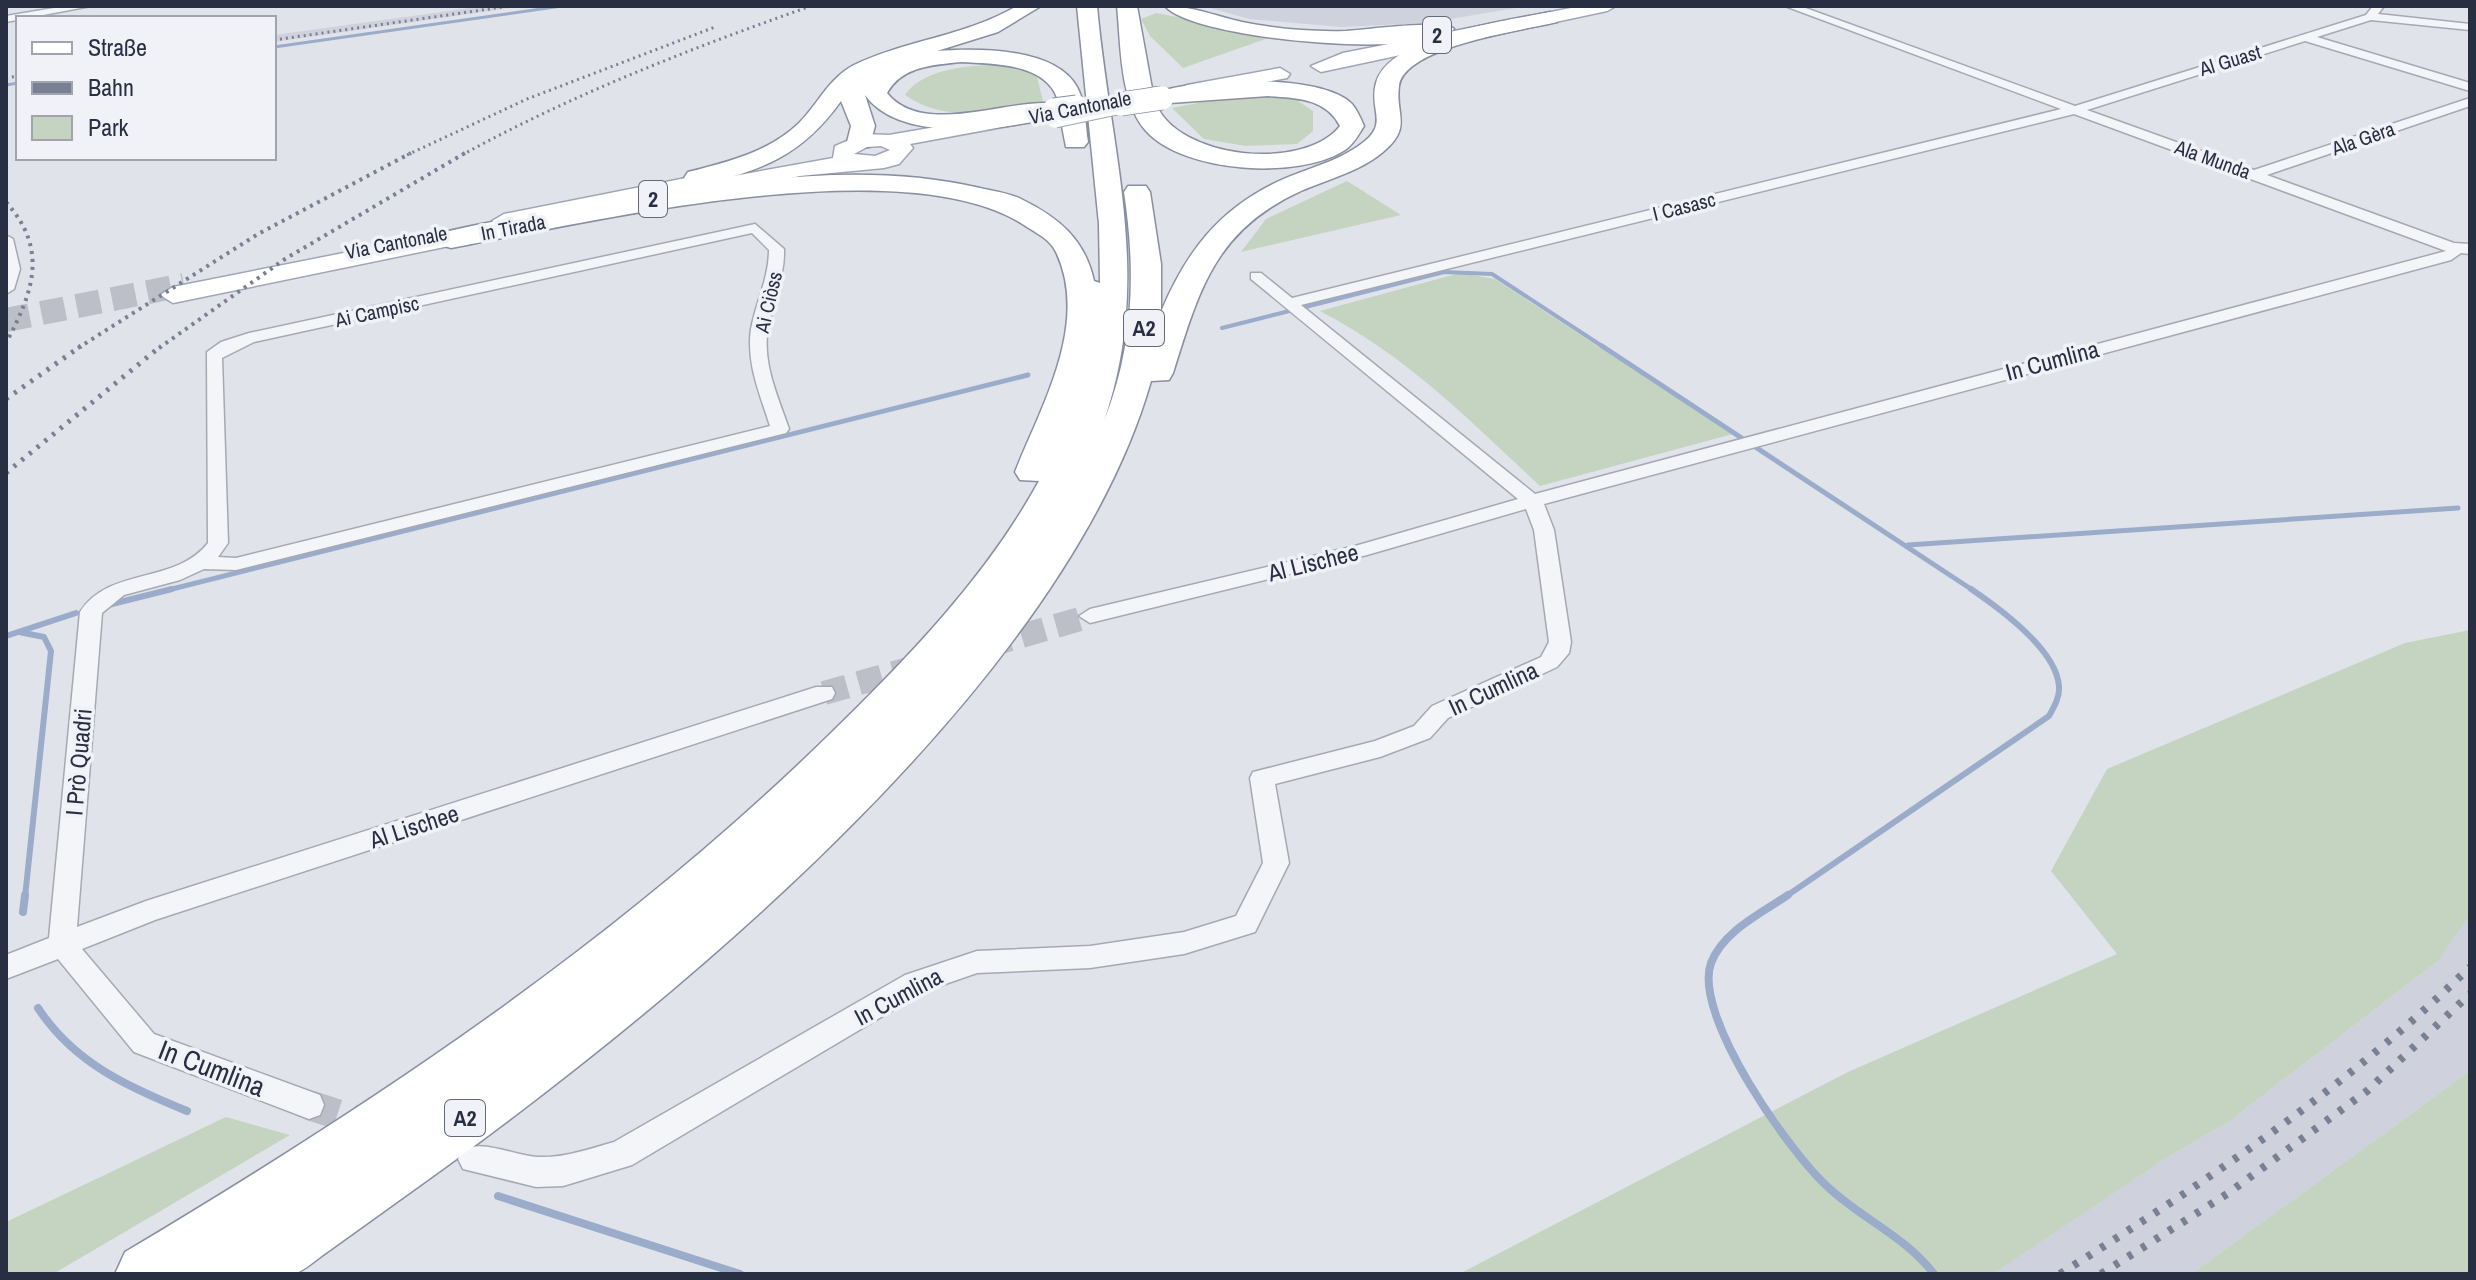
<svg xmlns="http://www.w3.org/2000/svg" width="2476" height="1280" viewBox="0 0 2476 1280" font-family="'Archivo Narrow',sans-serif">
<rect width="100%" height="100%" fill="#e1e3ea"/>
<path fill="#cfd2dc" d="M485 6H524L274 42V35Z
M1203 6H1527L1427 23 1341 27 1249 19Z
M2470 915V1071L2191 1274H1989L2169 1156 2227 1123 2439 960Z"/>
<path fill="#c4d4c1" d="M1156 13 1274 36 1183 68 1150 36 1141 19Z
M1000 65 1036 73 1044 105C995 110 948 125 905 95 923 68 971 65 1000 65Z
M1244 94 1292 97 1313 111V131L1297 144 1246 146 1204 139 1172 108Z
M1347 181 1401 215 1241 252 1266 219Z
M1460 273 1495 279 1733 434 1540 486C1468 419 1408 357 1320 311Z
M2470 630V915L2439 960 2227 1123 2169 1156 2000 1269 1989 1274H1459L1848 1072 2117 954 2051 871 2107 769 2405 643Z
M2470 1071V1274H2191Z
M226 1117 290 1135 53 1274H6V1222Z"/>
<g fill="none" stroke-linecap="round" stroke-linejoin="round">
<path stroke="#9baccb" stroke-width="3" d="M274 47 562 6
M6 85 18 83"/>
<path stroke="#9baccb" stroke-width="4" d="M1222 328 1444 272 1492 274 1605 348"/>
<path stroke="#9baccb" stroke-width="5" d="M1602 346 1974 591
M1908 545 2458 508
M164 591 1028 375"/>
<path stroke="#9baccb" stroke-width="6" d="M108 605 172 589
M19 632 44 637 51 651 25 897
M6 636 76 613
M1785 897 2049 716C2054 707 2060 697 2059 686 2056 649 1999 608 1971 589"/>
<path stroke="#9baccb" stroke-width="8" d="M1788 895C1762 913 1723 931 1711 963 1692 1015 1791 1155 1830 1189 1864 1220 1906 1237 1934 1274
M23 912 25 895
M38 1008C74 1063 128 1087 187 1111
M498 1196 740 1274"/>
<path stroke="#bcbfc8" stroke-width="24" stroke-dasharray="24 12" stroke-linecap="butt" d="M987 646 1090 616
M824 693 919 666"/>
<path stroke="#bcbfc8" stroke-width="30" stroke-dasharray="30 15" stroke-linecap="butt" d="M309 1105 370 1125"/>
<path stroke="#bcbfc8" stroke-width="24" stroke-dasharray="24 12" stroke-linecap="butt" d="M6 320 184 285"/>
<defs>
<path id="minor" d="M66 6H91L6 22V16Z
M1785 6H1800L2075 106 2366 15 2373 6H2384L2378 14 2470 24V30L2371 20 2317 37 2470 83V91L2305 41 2087 110 2254 170 2470 98V106L2267 175 2454 243 2470 244V254L2461 253 2451 260 1544 504 1554 530 1571 642 1569 653 1557 667 1448 718 1430 738 1380 757 1275 784 1289 863 1255 932 1184 954 1090 968 977 973 925 991 632 1165 563 1186 536 1187 463 1169 458 1159 463 1149C487 1140 514 1156 538 1157 565 1158 589 1149 614 1142L905 975 977 951 1090 946 1184 932 1236 916 1263 863 1250 778 1253 772 1375 741 1414 726 1432 706 1541 657 1549 642 1534 530 1526 509 1367 555 1090 623 1079 616 1090 609 1355 546 1518 499 1251 279V273H1261L1292 298 2061 109ZM2074 114 2446 251 1535 494 1301 305Z
M755 224 784 249C785 280 770 306 767 336 764 368 779 399 789 429L786 433 236 570 204 569 180 580 124 595 102 613 77 927 146 901 816 687H832L835 693 832 699 155 920 82 949 154 1034 320 1095 324 1105 320 1115 309 1119 134 1052 58 959 6 979V955L49 938 80 612C110 566 175 585 208 543L207 352 221 342 249 333ZM752 233 769 250C769 278 756 302 751 329 746 363 760 394 770 426L236 558 218 557 228 543 222 358 254 342Z
M6 235 13 239 20 269 14 289 6 294Z"/>
<path id="primary" d="M1581 6H1616L1607 11 1321 72 1311 66 1343 53Z
M1280 68 1290 74 1287 78 1187 97 1177 91 1187 85Z
M1017 113 1027 119 1024 123 910 144 913 148 899 164 884 168 800 176 680 201 669 195 504 228 492 221 504 214 701 175 711 180 833 158 835 146 864 134 889 135ZM881 146 890 150 875 156 854 154 867 147Z
M484 225 493 227 496 232 493 237 173 303 160 295 173 287Z"/>
<path id="motorway" d="M1017 6H1041L998 32 937 51C976 48 1055 47 1077 87 1086 103 1085 124 1088 142L1084 147H1066L1060 116C1007 129 901 145 865 95L875 126 869 147H851L847 142 851 126 841 101C801 157 762 170 697 186L688 184 684 178 688 172C727 162 769 152 799 123 818 104 829 78 854 65 906 40 966 36 1017 6ZM961 62C996 64 1050 63 1059 104 1011 96 924 139 887 93 902 66 933 65 961 62Z
M1077 6H1097C1110 153 1154 275 1104 421 1134 346 1136 271 1124 192L1128 186H1146L1150 192 1161 264V312C1186 252 1219 209 1279 181 1305 169 1333 163 1357 147 1392 124 1368 112 1376 83 1389 35 1508 21 1550 12L1560 18 1557 22C1525 30 1404 46 1399 86 1395 115 1413 127 1383 152 1359 172 1328 179 1301 191 1215 230 1199 290 1173 373L1169 380 1151 381C1066 678 690 989 447 1166 408 1194 369 1222 330 1250 319 1257 306 1270 294 1274 282 1278 263 1274 250 1274 205 1274 162 1274 115 1274L125 1252C377 1102 621 939 831 733 908 658 987 576 1039 481L1020 480 1015 472C1041 406 1090 324 1056 252 1050 239 1036 233 1024 225 904 147 590 222 451 248L441 245 437 239 441 233C497 219 556 211 614 201 733 182 861 160 980 188 993 191 1009 193 1021 199 1058 217 1085 239 1094 281L1100 283 1099 224Z
M1117 6H1137L1153 94C1191 78 1321 72 1352 104 1357 110 1361 119 1364 126 1359 134 1353 145 1345 150 1299 180 1184 173 1146 131 1119 101 1121 43 1117 6ZM1268 96C1296 98 1326 98 1340 126 1304 172 1178 159 1156 104Z
M1165 6C1193 6 1215 16 1242 22 1276 29 1311 32 1346 31 1365 30 1445 19 1454 29 1429 60 1193 40 1165 6Z"/>
</defs>
<use href="#minor" stroke="#a6a9b4" stroke-width="3"/>
<use href="#primary" stroke="#a0a6b6" stroke-width="3"/>
<use href="#motorway" stroke="#888fa1" stroke-width="3"/>
<use href="#minor" fill="#f3f5f8" fill-rule="evenodd"/>
<use href="#primary" fill="#fff" fill-rule="evenodd"/>
<use href="#motorway" fill="#fff" fill-rule="evenodd"/>
<path stroke="#7a8094" stroke-width="3" stroke-dasharray="2 4" stroke-linecap="butt" d="M274 40 510 6
M6 78 18 76
M407 155 527 99 715 27
M462 155C573 94 692 48 811 6"/>
<path stroke="#7a8094" stroke-width="4" stroke-dasharray="3 5" stroke-linecap="butt" d="M6 202C49 250 33 292 6 343
M78 348 258 234 411 153
M159 348 285 259 465 153"/>
<path stroke="#7a8094" stroke-width="5" stroke-dasharray="3 7" stroke-linecap="butt" d="M6 399 81 346
M6 473 161 346"/>
<path stroke="#7a8094" stroke-width="8" stroke-dasharray="5 11" stroke-linecap="butt" d="M2060 1274C2206 1182 2346 1088 2470 967
M2101 1274 2227 1194 2367 1091 2470 994"/>
<defs>
<path id="primary-bridge" d="M1055 118 1159 96"/>
<path id="motorway-bridge" d="M1121 104 1162 98
M1054 110 1077 107"/>
</defs>
<use href="#primary-bridge" stroke="#a0a6b6" stroke-width="21" stroke-linecap="butt"/>
<use href="#motorway-bridge" stroke="#888fa1" stroke-width="25" stroke-linecap="butt"/>
<use href="#primary-bridge" stroke="#fff" stroke-width="19"/>
<use href="#motorway-bridge" stroke="#fff" stroke-width="23"/>
</g>
<g text-anchor="middle" dominant-baseline="central" stroke-width="7" stroke-linejoin="round" paint-order="stroke">
<g font-size="20" fill="#292f42" stroke="#f0f2f7">
<text transform="translate(2230 60) rotate(-17)">Al Guast</text>
<text transform="translate(1080 107) rotate(-11)">Via Cantonale</text>
<text transform="translate(2363 138) rotate(-19)">Ala Gèra</text>
<text transform="translate(2213 159) rotate(20)">Ala Munda</text>
<text transform="translate(1684 206) rotate(-14)">I Casasc</text>
<text transform="translate(513 227) rotate(-11)">In Tirada</text>
<text transform="translate(396 242) rotate(-11)">Via Cantonale</text>
<text transform="translate(768 302) rotate(-77)">Ai Ciòss</text>
<text transform="translate(377 311) rotate(-12)">Ai Campisc</text>
</g>
<g fill="#f0f2f7" stroke="#656a78" stroke-width="2">
<rect x="1423" y="17" width="28" height="36" rx="6"/>
<rect x="639" y="181" width="28" height="36" rx="6"/>
<rect x="1124" y="310" width="40" height="36" rx="6"/>
<rect x="445" y="1100" width="40" height="36" rx="6"/>
</g>
<g font-size="22" font-weight="bold" fill="#292f42">
<text x="1437" y="35">2</text>
<text x="653" y="199">2</text>
<text x="1144" y="328">A2</text>
<text x="465" y="1118">A2</text>
</g>
<g font-size="24" fill="#292f42" stroke="#f0f2f7">
<text transform="translate(2052 360) rotate(-15)">In Cumlina</text>
<text transform="translate(1313 562) rotate(-14)">Al Lischee</text>
<text transform="translate(1493 688) rotate(-25)">In Cumlina</text>
<text transform="translate(78 762) rotate(-85)">I Prò Quadri</text>
<text transform="translate(414 826) rotate(-18)">Al Lischee</text>
<text transform="translate(898 996) rotate(-28)">In Cumlina</text>
</g>
<g font-size="28" fill="#292f42" stroke="#f0f2f7">
<text transform="translate(212 1068) rotate(21)">In Cumlina</text>
</g>
</g>
<rect width="2476" height="1280" fill="none" stroke="#292f42" stroke-width="16"/>
<rect x="16" y="16" width="260" height="144" fill="#f0f2f7" stroke="#a0a4af" stroke-width="2"/>
<rect x="32" y="42" width="40" height="12" fill="#ffffff" stroke="#a0a4af" stroke-width="2"/>
<text x="88" y="56" font-size="24" fill="#292f42">Straße</text>
<rect x="32" y="82" width="40" height="12" fill="#7a8094" stroke="#a0a4af" stroke-width="2"/>
<text x="88" y="96" font-size="24" fill="#292f42">Bahn</text>
<rect x="32" y="116" width="40" height="24" fill="#c4d4c1" stroke="#a0a4af" stroke-width="2"/>
<text x="88" y="136" font-size="24" fill="#292f42">Park</text>
</svg>
